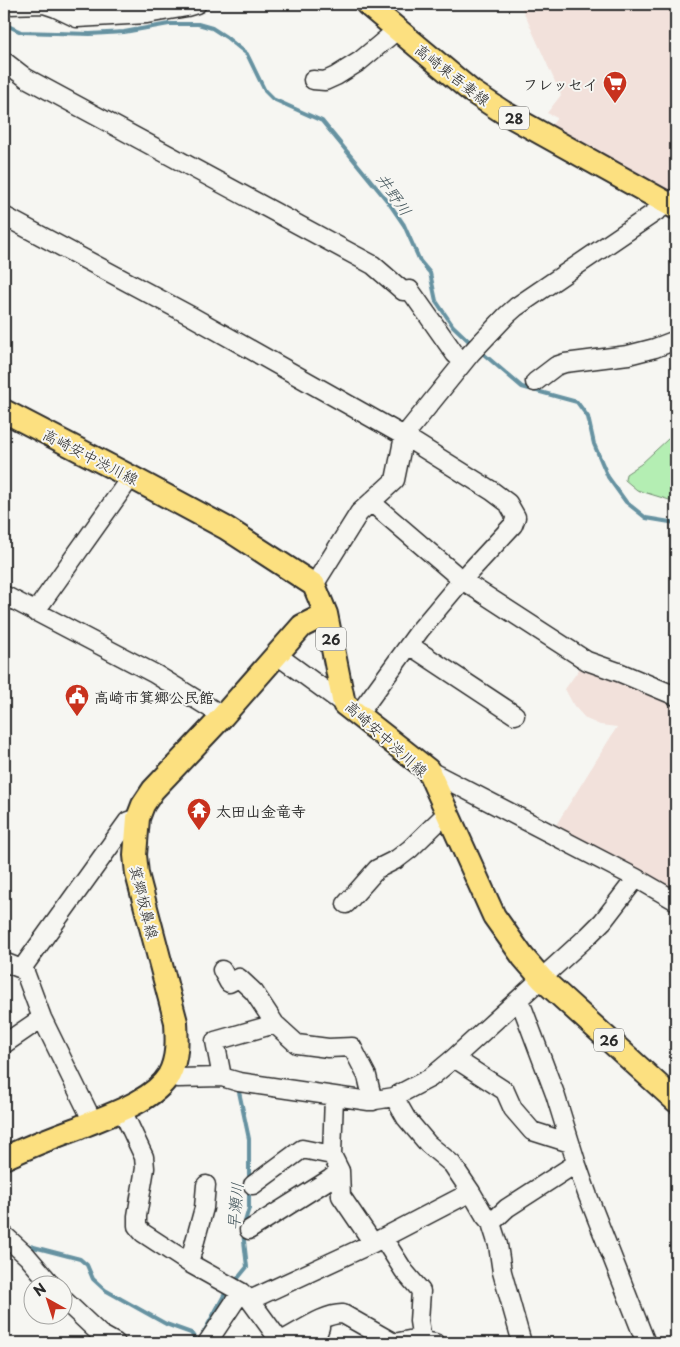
<svg xmlns="http://www.w3.org/2000/svg" width="680" height="1347" viewBox="0 0 680 1347" font-family="'Playpen Sans','Klee One',sans-serif">
<rect width="100%" height="100%" fill="#f6f6f2"/>
<filter id="ink" filterUnits="userSpaceOnUse"><feTurbulence type="fractalNoise" baseFrequency=".02" numOctaves="2"/><feDisplacementMap in="SourceGraphic" scale="10" xChannelSelector="R" yChannelSelector="G"/><feConvolveMatrix kernelMatrix="1 2 1 2 8 2 1 2 1" color-interpolation-filters="sRGB"/></filter>
<g filter="url(#ink)">
<path fill="#f2e1db" d="M520 4H676V192L665 194 548 130 557 118 547 113 561 95Z
M583 664 676 701V893L556 825 617 727 600 725 586 719 574 706 565 689Z"/>
<path fill="#b4eeb3" stroke="#708c6f" d="M676 436V502L637 490 625 480 626 474 641 464 668 439Z"/>
<g fill="none" stroke-linecap="round" stroke-linejoin="round">
<path stroke="#6692a1" stroke-width="4" d="M4 24 21 32 90 34 124 32 169 24H198L212 28 226 37 247 54 265 91 273 99 322 121 389 203 404 225 420 261 430 273 436 301 453 326 473 345
M480 351 522 387 577 402 588 417 594 444 608 477 626 502 646 518 676 523
M238 1087 249 1139V1181
M244 1225 249 1208V1188
M26 1245 80 1259 87 1265 93 1279 105 1290 166 1324 191 1333 198 1343
M234 1283 247 1267 243 1232
M198 1343 227 1290"/>
<defs>
<path id="minor" d="M4 4 9 5 44 4 56 8 77 18 147 14 187 7 197 4
M4 61 26 78 373 265 403 291 410 290 455 354 463 362
M313 80 325 81 336 76 360 61 397 30
M4 216 191 316 404 436 492 491 508 503 516 517 513 525 462 580 420 630 358 715
M535 382 556 366 565 363 628 355 655 348 676 340
M371 502 462 580 587 661 621 673 676 696
M314 585 359 513 395 480 404 436 471 353 507 315 516 307 676 198
M4 595 155 674 223 716
M35 612 131 477
M409 645 515 715
M277 655 344 704
M428 770 636 878 676 901
M346 904 377 869 397 859 410 849 447 813
M4 962 19 968 23 967 128 821 138 818
M23 967 42 1018 93 1122
M222 970 229 983 239 978 254 992 275 1024 297 1044 328 1048 352 1047 367 1076 373 1101
M518 1001 523 1009 555 1094 577 1165 588 1196 646 1343
M4 1044 42 1018
M454 1058 505 1091 513 1109 532 1131 570 1143
M169 1075 178 1078 222 1077 239 1082 369 1101 394 1097 407 1090 430 1078 454 1058 588 936 603 921 636 878
M222 1077 215 1041 275 1024
M394 1097 406 1118 428 1144 452 1164 471 1192 485 1216 491 1223 498 1245 502 1272 522 1343
M122 1110 144 1157 145 1168 137 1216V1226L143 1233 189 1263 241 1292 250 1300 277 1337 285 1339C301 1331 325 1313 343 1314L394 1343 414 1339 435 1343
M340 1171 341 1196 373 1243
M253 1185 302 1149 332 1155
M491 1223 507 1208 569 1168 577 1165
M249 1230 330 1179 340 1171 332 1155 334 1096
M4 1235 27 1256 51 1284
M383 1238 404 1271 421 1291 419 1321 422 1340
M189 1263 204 1208 206 1185
M62 1298 100 1334 116 1343
M250 1300 373 1243 471 1192
M207 1343 241 1292
M314 1343 320 1327 319 1321"/>
<path id="major" d="M367 4 471 91 503 112 676 208
M4 411 131 477 226 528 314 585 326 614 344 704 428 770 494 916 523 957 542 979 676 1101
M4 1158C28 1147 53 1137 78 1128 106 1116 153 1102 169 1075 178 1058 177 1040 176 1022L137 874 135 855 138 818 143 805 153 790 223 716 302 626 326 614"/>
</defs>
<use href="#minor" stroke="#2b2b2b" stroke-width="21"/>
<use href="#major" stroke="#2b2b2b" stroke-width="26"/>
<use href="#minor" stroke="#f6f6f2" stroke-width="18"/>
<use href="#major" stroke="#fce080" stroke-width="22"/>
</g>
</g>
<defs>
<symbol id="supermarket-pin" viewBox="-11 -11 22 30"><path d="M0 17L-7.5 6A9.5 9.5 0 1 1 7.5 6Z" fill="#c8321e" stroke="#f6f6f2"/><path d="M-6-5.5h2.5l.6 2H6L4.5 2H-2.5L-4.4-4H-6ZM-1.5 3.2a1.3 1.3 0 1 0 .1 0ZM3 3.2a1.3 1.3 0 1 0 .1 0Z" fill="#fff"/></symbol>
<symbol id="civic-pin" viewBox="-11 -11 22 30"><path d="M0 17L-7.5 6A9.5 9.5 0 1 1 7.5 6Z" fill="#c8321e" stroke="#f6f6f2"/><path d="M-.6-6.5H3V-4.5H.6V-3L4-1V1h2V6H-6V1h2V-1L-.6-3ZM-1.2 2.5V6h2.4V2.5Z" fill="#fff"/></symbol>
<symbol id="temple-pin" viewBox="-11 -11 22 30"><path d="M0 17L-7.5 6A9.5 9.5 0 1 1 7.5 6Z" fill="#c8321e" stroke="#f6f6f2"/><path d="M0-6L5-2H3V0L6.5 2.5H4V6H1.5V3h-3V6H-4V2.5H-6.5L-3 0V-2H-5Z" fill="#fff"/></symbol>
</defs>
<g fill-rule="evenodd">
<use href="#supermarket-pin" x="601" y="69" width="28" height="38"/>
<use href="#civic-pin" x="63" y="682" width="28" height="38"/>
<use href="#temple-pin" x="185" y="796" width="28" height="38"/>
</g>
<g text-anchor="middle" dominant-baseline="central" stroke-width="4" stroke-linejoin="round" paint-order="stroke">
<g fill="#f6f6f2" stroke="#686867" stroke-width="1">
<rect x="499" y="106.5" width="30" height="23" rx="4"/>
<rect x="316" y="627.5" width="30" height="23" rx="4"/>
<rect x="594" y="1028.5" width="30" height="23" rx="4"/>
</g>
<g font-size="14" font-weight="bold" fill="#2b2b2b">
<text x="514" y="118">28</text>
<text x="331" y="639">26</text>
<text x="609" y="1040">26</text>
</g>
<g font-size="15" fill="#2b2b2b" stroke="#f6f6f2">
<text transform="translate(453 74) rotate(38)">高崎東吾妻線</text>
<text transform="translate(91 456) rotate(27)">高崎安中渋川線</text>
<text transform="translate(387 738) rotate(42)">高崎安中渋川線</text>
<text transform="translate(145 902) rotate(76)">箕郷板鼻線</text>
</g>
<g font-size="15" font-weight="bold" fill="#2b2b2b" stroke="#f6f6f2" text-anchor="start">
<text x="598" y="83" text-anchor="end">フレッセイ</text>
<text x="94" y="696">高崎市箕郷公民館</text>
<text x="216" y="810">太田山金竜寺</text>
</g>
<g font-size="16" font-style="italic" fill="#44565c" stroke="#f6f6f2">
<text transform="translate(395 194) rotate(55)">井野川</text>
<text transform="translate(234 1206) rotate(-85)">早瀬川</text>
</g>
</g>
<rect width="680" height="1347" fill="none" stroke="#f6f6f2" stroke-width="20"/>
<rect x="10" y="10" width="660" height="1327" fill="none" stroke="#2b2b2b" stroke-width="2" filter="url(#ink)"/>
<g transform="translate(48 1300) rotate(321)"><circle r="24" fill="#f6f6f2" stroke="#a5a5a2"/>
<path d="M0-4L9 19L0 12L-9 19Z" fill="#c8321e"/>
<text y="-8" font-size="14" font-weight="bold" text-anchor="middle" fill="#2b2b2b">N</text>
</g>
</svg>
